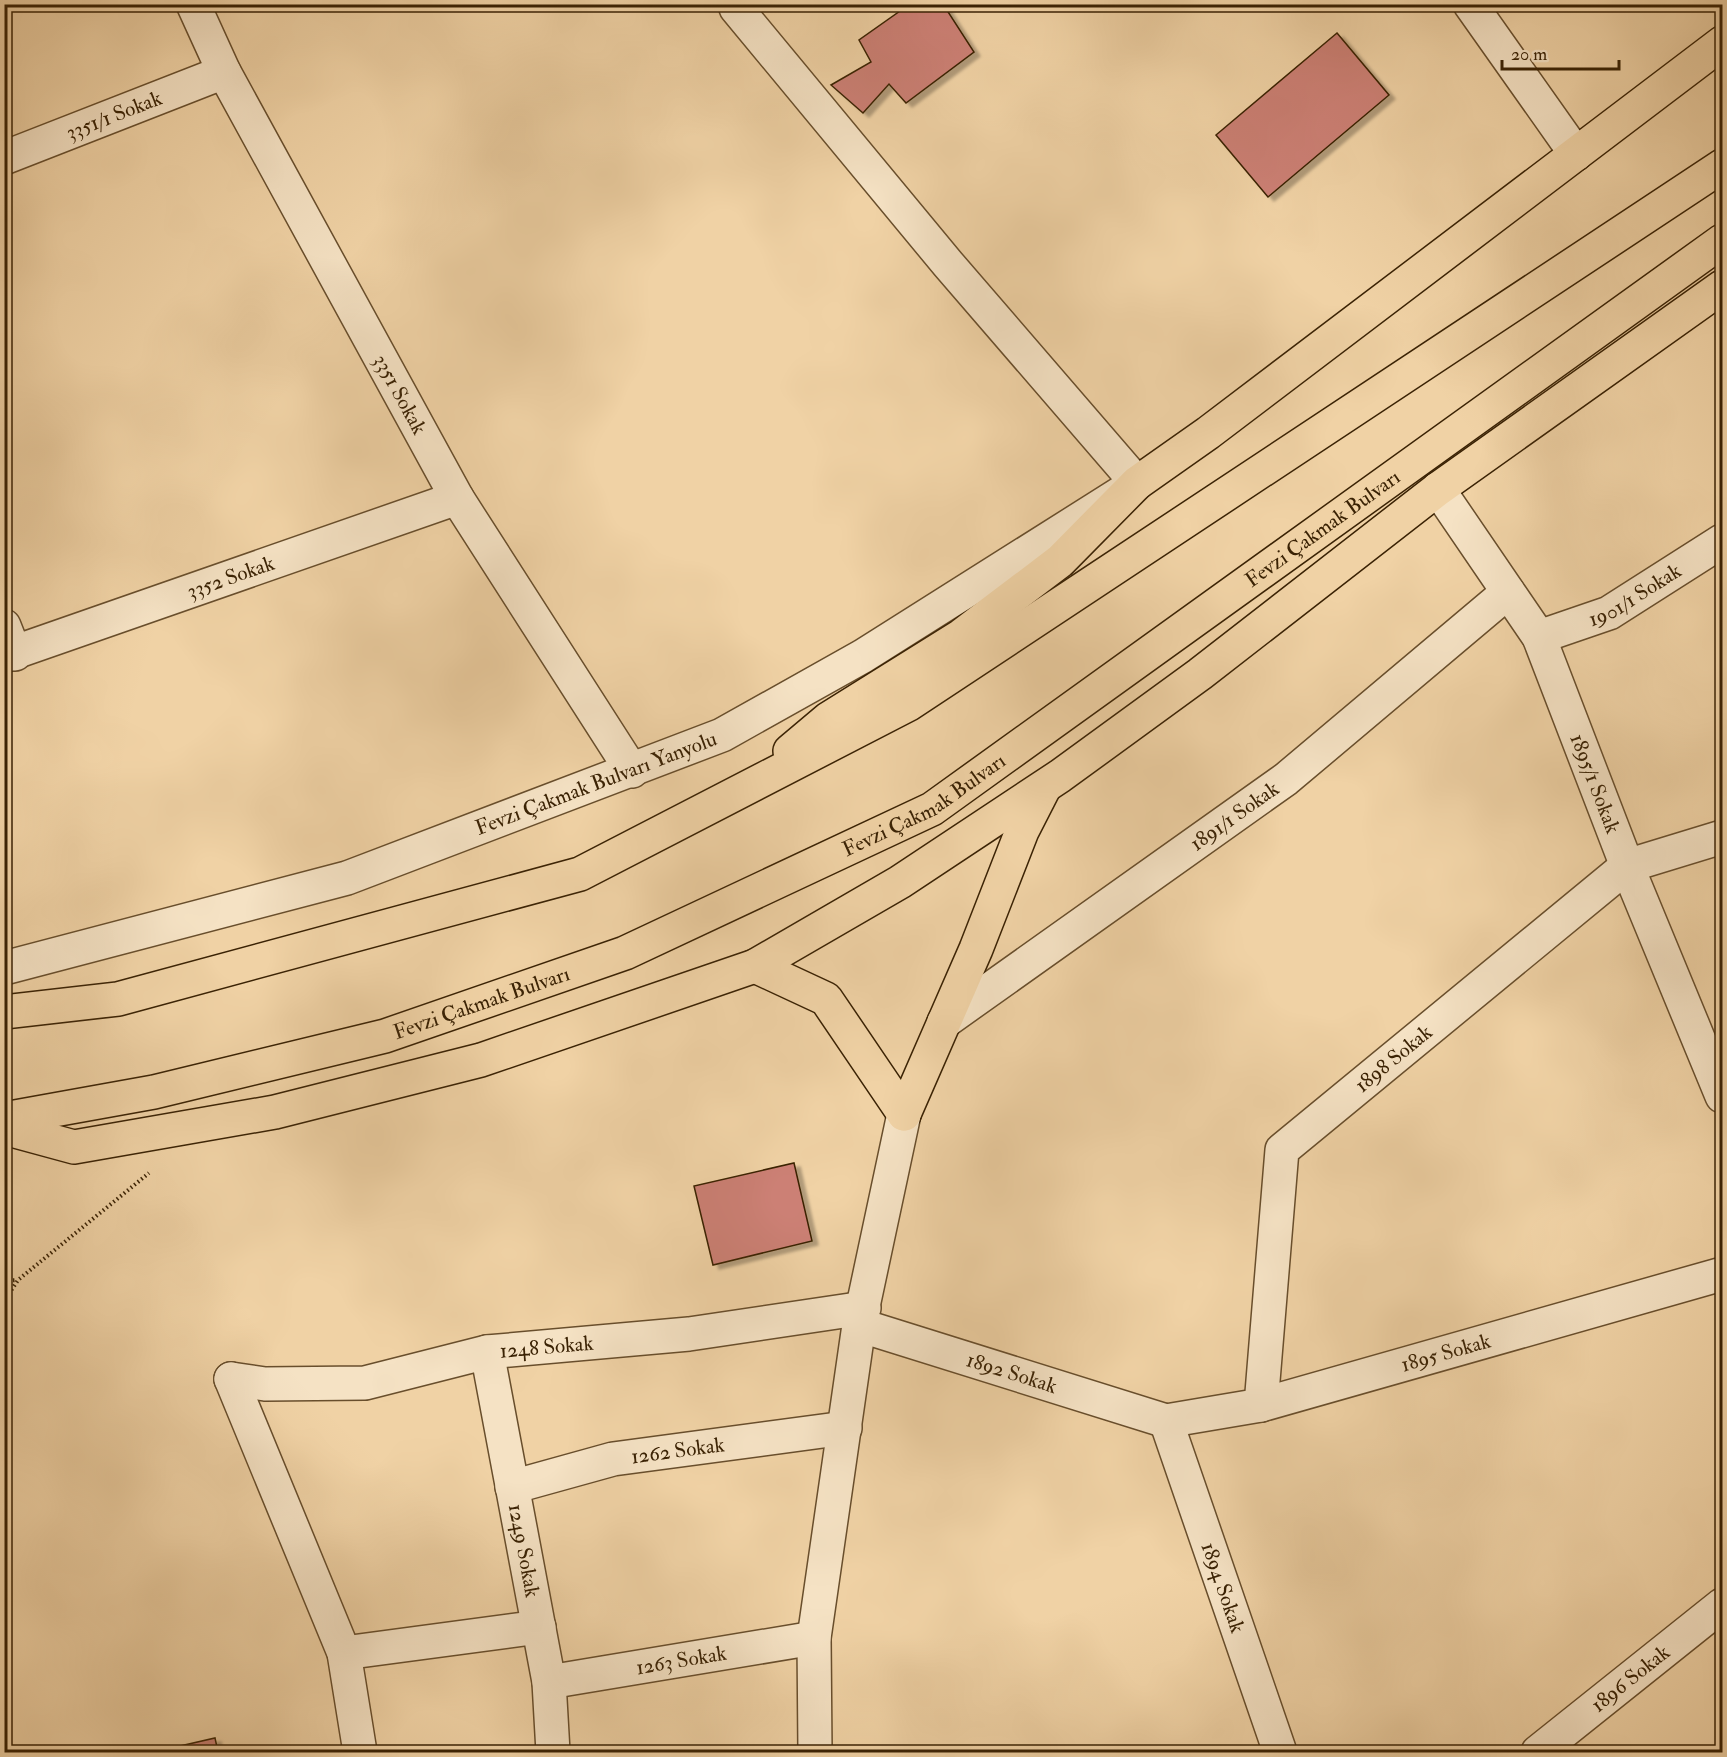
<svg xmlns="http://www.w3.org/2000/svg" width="1727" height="1757" viewBox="0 0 1727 1757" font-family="'IM FELL Double Pica',serif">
<defs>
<filter id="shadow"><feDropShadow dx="6" dy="4" stdDeviation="1.5" flood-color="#0004"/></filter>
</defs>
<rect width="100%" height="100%" fill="#f0d2a5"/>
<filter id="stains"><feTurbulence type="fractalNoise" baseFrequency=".00333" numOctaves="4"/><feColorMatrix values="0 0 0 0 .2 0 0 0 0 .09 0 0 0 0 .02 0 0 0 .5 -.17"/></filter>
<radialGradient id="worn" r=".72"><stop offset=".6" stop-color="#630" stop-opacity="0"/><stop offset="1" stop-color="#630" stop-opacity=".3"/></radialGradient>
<path fill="#cc8075" stroke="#3a2204" stroke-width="1.5" filter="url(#shadow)" d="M910 4H943L974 52 906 103 889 84 863 113 831 85 871 62 859 40Z
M1337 33 1389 95 1268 197 1216 135Z
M794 1163 812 1241 713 1265 694 1186Z
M215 1738 218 1752H154Z"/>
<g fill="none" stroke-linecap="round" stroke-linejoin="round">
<defs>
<g id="minor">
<path id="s1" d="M193 4 224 72 457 498 632 771"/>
<path d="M1470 4 1576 154"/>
<path id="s2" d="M4 158 224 72"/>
<path id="s3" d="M1438 489 1539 637 1627 866 1722 1096"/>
<path d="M4 626 15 654"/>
<path id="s4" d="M1539 637 1609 613 1722 541"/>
<path id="s5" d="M4 656 457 498"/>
<path id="s6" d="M4 968 347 878 722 735 863 656 1137 483 948 264 736 8"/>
<path id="s7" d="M944 1022 1286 779 1508 592"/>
<path id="s8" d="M859 1325 1166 1421 1261 1405 1722 1274"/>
<path id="s9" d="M487 1352 549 1682 553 1752"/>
<path id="s10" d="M231 1379 265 1384 365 1383 487 1352 689 1334 864 1308"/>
<path d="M231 1379 344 1653 360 1752"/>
<path id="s11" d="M1261 1405 1282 1150 1627 866 1722 837"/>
<path id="s12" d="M1166 1421 1280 1752"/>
<path id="s13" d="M512 1487 613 1459 845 1428"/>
<path d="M344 1653 539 1627"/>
<path id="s14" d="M549 1682 814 1638"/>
<path d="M815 1752 814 1638 859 1325 904 1114"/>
<path id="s15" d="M1538 1752 1722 1605"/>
</g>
<g id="major">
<path d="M790 751 828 719 961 636 1060 561 1137 483 1208 433 1722 43"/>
<path d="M755 966 826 999 904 1114"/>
<path d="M4 1012 118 999 580 874 909 704 1722 166"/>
<path d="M904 1114 976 949 1022 831 1044 788"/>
<path id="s16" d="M4 1119 154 1092 385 1036 625 953 932 809 1722 241"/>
<path d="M4 1128 74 1147 275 1112 481 1060 755 966 900 882 1060 776 1200 674 1438 489 1722 287"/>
</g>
</defs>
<use href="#minor" stroke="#684e2c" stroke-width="36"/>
<use href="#major" stroke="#3a2204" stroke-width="36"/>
<path stroke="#3a2204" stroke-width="4" stroke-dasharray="1.5 3" stroke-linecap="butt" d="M4 1281 17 1280
M4 1301 18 1280 149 1173"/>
<use href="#minor" stroke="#f5e2c4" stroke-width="33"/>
<use href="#major" stroke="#f0d2a5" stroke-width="33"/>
</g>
<g text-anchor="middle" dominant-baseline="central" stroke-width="6" stroke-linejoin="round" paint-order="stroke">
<g font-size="21" fill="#3a2204" stroke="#f5e2c4">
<text stroke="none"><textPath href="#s2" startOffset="118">3351/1 Sokak</textPath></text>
<text stroke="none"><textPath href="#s1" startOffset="442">3351 Sokak</textPath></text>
<text stroke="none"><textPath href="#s16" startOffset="1464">Fevzi Çakmak Bulvarı</textPath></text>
<text stroke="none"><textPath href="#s5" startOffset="240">3352 Sokak</textPath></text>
<text stroke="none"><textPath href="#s4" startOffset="105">1901/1 Sokak</textPath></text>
<text stroke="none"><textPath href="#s6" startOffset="621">Fevzi Çakmak Bulvarı Yanyolu</textPath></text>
<text stroke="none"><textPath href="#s3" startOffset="336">1895/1 Sokak</textPath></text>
<text stroke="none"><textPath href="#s16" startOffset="978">Fevzi Çakmak Bulvarı</textPath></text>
<text stroke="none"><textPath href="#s7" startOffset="356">1891/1 Sokak</textPath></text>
<text stroke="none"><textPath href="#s16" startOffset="492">Fevzi Çakmak Bulvarı</textPath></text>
<text stroke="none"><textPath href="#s11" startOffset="400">1898 Sokak</textPath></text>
<text stroke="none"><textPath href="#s10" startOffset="320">1248 Sokak</textPath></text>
<text stroke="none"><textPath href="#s8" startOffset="610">1895 Sokak</textPath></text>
<text stroke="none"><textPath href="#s8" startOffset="160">1892 Sokak</textPath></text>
<text stroke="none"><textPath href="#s13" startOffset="170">1262 Sokak</textPath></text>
<text stroke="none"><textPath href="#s9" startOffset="202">1249 Sokak</textPath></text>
<text stroke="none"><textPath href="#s12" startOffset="176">1894 Sokak</textPath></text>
<text stroke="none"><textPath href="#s14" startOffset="134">1263 Sokak</textPath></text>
<text stroke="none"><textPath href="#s15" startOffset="118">1896 Sokak</textPath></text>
</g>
</g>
<rect width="1727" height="1757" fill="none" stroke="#f0d2a5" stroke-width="24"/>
<rect x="6" y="6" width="1715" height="1745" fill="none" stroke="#3a2204" stroke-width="3"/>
<rect x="12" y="12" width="1703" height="1733" fill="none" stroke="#3a2204" stroke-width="1.5"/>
<path d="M1502 60v9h117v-9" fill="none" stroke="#3a2204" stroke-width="3"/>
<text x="1511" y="60" font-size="18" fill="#3a2204" stroke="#f5e2c4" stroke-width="4.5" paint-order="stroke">20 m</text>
<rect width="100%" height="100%" filter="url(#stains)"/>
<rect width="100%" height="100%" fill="url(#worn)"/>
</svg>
